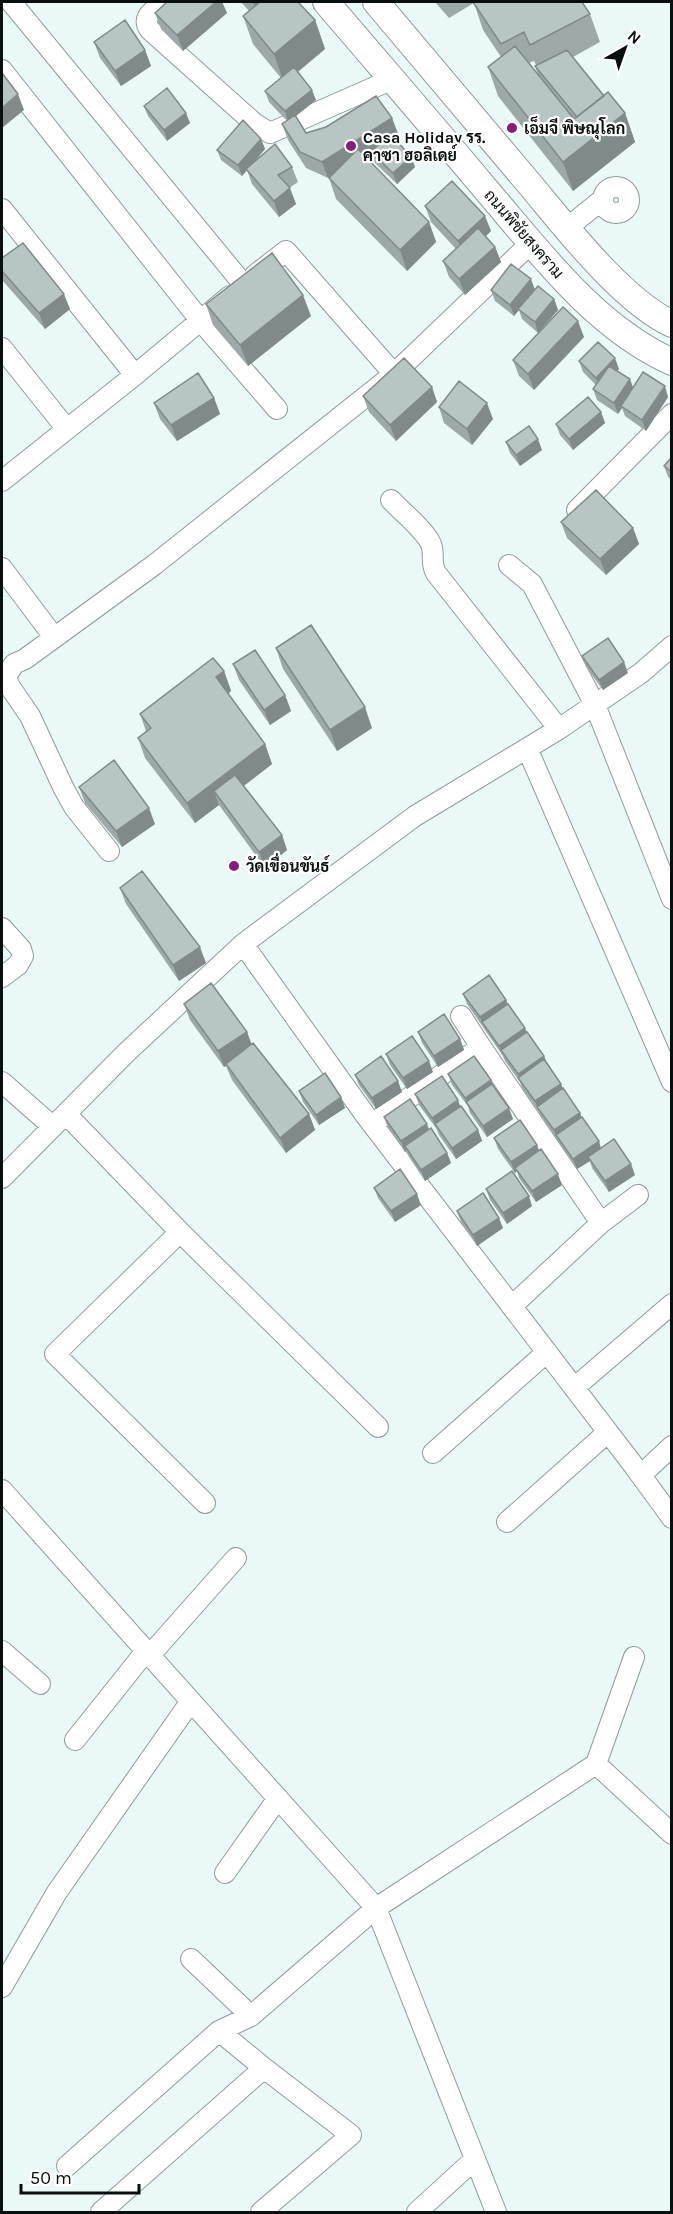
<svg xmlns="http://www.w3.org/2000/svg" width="673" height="2214" viewBox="0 0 673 2214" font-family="Karla,Sarabun,sans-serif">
<rect width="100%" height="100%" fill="#eaf9f7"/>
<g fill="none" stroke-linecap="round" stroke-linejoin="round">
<defs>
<path id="minor" d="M11 2 244 285
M165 2C155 10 140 16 150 30L254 123 270 133 393 79
M2 70 200 320 277 409
M603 200a13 13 0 1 1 26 0a13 13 0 1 1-26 0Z
M2 209 135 375
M567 228 603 199
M255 275 286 251 394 374
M2 348 66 428
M2 481 135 375 230 296
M391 500C402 512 425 530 431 544 435 554 430 563 436 573L559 729
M577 510 672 414
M509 565 532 584 595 705 672 899
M2 568 54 637
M527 748 672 1082
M109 851 74 807 64 789 30 716 8 684 7 675 14 664 25 659 154 565 394 374 532 242
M2 928 21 949 23 956 18 965 2 977
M243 944 366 1116 634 1466 672 1518
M461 1016 481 1047
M2 1082 52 1126
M66 1114 180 1232 378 1427
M372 1124 481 1047 601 1223 512 1306
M2 1178 127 1052 243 944 415 816 559 729 641 673 672 646
M601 1223 638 1195
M180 1232 55 1354 205 1503
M574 1388 672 1304
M433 1453 547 1352
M641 1475 672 1446
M2 1490 376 1908 496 2212
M507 1522 608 1432
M2 1651 40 1684
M150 1655 236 1558
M75 1740 146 1651
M596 1764 634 1657
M225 1873 278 1798
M191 1959 251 2016
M2 1987 57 1892 191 1701
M67 2166 219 2031
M101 2212 264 2068 219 2031 251 2016 376 1908 596 1764 672 1834
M261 2212 351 2135 264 2068
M417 2212 475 2159"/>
<path id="major" d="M326 2C378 63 431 124 483 186 538 250 593 326 672 362
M376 2C428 63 480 125 532 187 567 229 623 301 672 324"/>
</defs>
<use href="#minor" stroke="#8d9b99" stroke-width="22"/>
<use href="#major" stroke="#8d9b99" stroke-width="28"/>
<use href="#minor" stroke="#fff" stroke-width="20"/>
<use href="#major" stroke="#fff" stroke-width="26"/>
</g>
<path fill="#9da9a8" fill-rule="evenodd" d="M167 2H222L227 13 183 51 161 29 155 13Z
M241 2H298L315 20 325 49 298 72 316 100 296 116 306 133 392 118 398 134 393 137 411 157 415 167 397 184 375 163 371 152 375 148 364 156 429 222 436 242 407 271 336 199 329 178H328L306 168 288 140 282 124 287 121 269 102 265 91 281 78 253 44 243 16 249 11Z
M435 2H582L590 14 600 42 573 57 604 96 625 113 635 142 573 191 498 96 488 67 501 57 483 30 474 3 449 18ZM534 61 536 65 535 66 538 75 529 63Z
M94 42 145 50 151 66 121 86 100 58Z
M144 106 190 123 167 141 148 116Z
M261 139 265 149 253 163 292 167 298 182 289 188 296 204 279 217 252 184 247 170 242 176 221 160 217 150Z
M425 206 491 231 486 236 495 247 501 262 465 295 449 277 443 261 456 249 431 222Z
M2 258 70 309 45 329 2 280Z
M491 290H535L554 299 558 310 538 333 522 319 519 310 514 316 495 301Z
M206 304 311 316 248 366 213 325Z
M584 337 534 390 519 376 513 360Z
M579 361 619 369 617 371 633 388 668 397 646 431 625 416 622 408 618 414 597 400 593 389 596 385 583 372Z
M432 387 437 402 396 441 369 412 363 396Z
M214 398 220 414 177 441 160 419 154 403Z
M439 407 493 419 472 445 444 423Z
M601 412 605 423 573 450 560 435 556 424Z
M506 442 542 450 520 466 510 453Z
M672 457V480L668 477 664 466Z
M561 522 633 528 639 544 606 575 567 538Z
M276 648 372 728 337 751 283 669Z
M582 656 628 673 603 690 586 667Z
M233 664 285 695 291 711 270 725 239 680Z
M224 671 231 691 228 694 265 744 272 764 244 786 282 835 287 850 265 868 219 805 195 823 145 758 138 738 146 731 140 714Z
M79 787 155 824 122 847 85 803Z
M120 888 206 963 179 981 126 904Z
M463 994 506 1000 508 1004 544 1056 546 1061 561 1084 563 1089 580 1113 581 1117 601 1149 635 1175 609 1192 592 1168 590 1161 577 1169 541 1117 539 1112 522 1088 520 1082 505 1061 503 1056 467 1004Z
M184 1004 247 1032 251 1044 309 1114 315 1130 286 1153 232 1080 226 1066 224 1067 190 1020Z
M418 1032 460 1039 464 1050 438 1067 422 1043Z
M386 1054 433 1072 407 1089 390 1065Z
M448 1074 492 1084 513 1119 487 1137 470 1113 468 1106 452 1085Z
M355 1075 402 1092 376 1109 359 1085Z
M299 1091 341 1097 345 1108 319 1125 303 1102Z
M415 1094 460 1106 478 1130 482 1141 456 1159 439 1135 436 1128 419 1105Z
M384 1117 429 1129 447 1153 451 1163 425 1181 409 1157 406 1151 405 1152 388 1128Z
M494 1138 537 1145 539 1151 562 1185 536 1202 519 1178 517 1171 515 1173 498 1149Z
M374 1188 421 1205 395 1222 378 1198Z
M486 1189 532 1206 507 1224 490 1200Z
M457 1211 503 1228 477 1246 461 1222Z"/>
<path fill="#808a88" d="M216 2H222L227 13 183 51 177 35Z
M253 2H283L262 25Z
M315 20 325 49 284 83 274 54Z
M145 50 151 66 121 86 115 71Z
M312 90 316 100 288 122 285 111Z
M18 94 24 110 2 128V108Z
M186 113 190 123 167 141 164 130Z
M625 113 635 142 573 191 563 162Z
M392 118 398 134 328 178 322 162Z
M261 139 265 149 242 176 238 165Z
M411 157 415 167 397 184 393 173Z
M290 188 296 204 279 217 274 201Z
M485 216 491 231 464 257 458 241Z
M429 222 436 242 407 271 400 250Z
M495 247 501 262 465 295 459 279Z
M531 279 535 290 514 316 510 305Z
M64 294 70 309 45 329 39 313Z
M303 295 311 316 248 366 240 345Z
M554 299 558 310 538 333 535 322Z
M578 321 584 337 534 390 528 374Z
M615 358 619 369 600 388 596 378Z
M630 379 634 390 621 406 622 408 618 414 614 403Z
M665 386 668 397 646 431 642 420Z
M432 387 437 402 396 441 390 425Z
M214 398 220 414 177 441 171 425Z
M487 403 493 419 472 445 467 429Z
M601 412 605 423 573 450 569 439Z
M538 439 542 450 520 466 516 455Z
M633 528 639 544 606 575 600 559Z
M624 662 628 673 603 690 599 680Z
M224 671 231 691 223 697 216 677Z
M285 695 291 711 270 725 264 710Z
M365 707 372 728 337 751 330 730Z
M265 744 272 764 222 802 214 791 219 805 195 823 187 803Z
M149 808 155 824 122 847 116 831Z
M282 835 287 850 265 868 259 852Z
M200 947 206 963 179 981 173 965Z
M506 1000 510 1011 482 1022 484 1028 480 1017Z
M525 1028 529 1039 501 1050 503 1057 499 1046Z
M247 1032 253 1048 224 1067 218 1051Z
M460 1039 464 1050 438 1067 434 1056Z
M544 1056 548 1067 520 1080 518 1074Z
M429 1061 433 1072 407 1089 403 1078Z
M491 1080 495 1091 467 1104 465 1098Z
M398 1081 402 1092 376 1109 372 1098Z
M561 1084 565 1095 537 1107 539 1112 535 1101Z
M341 1097 345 1108 319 1125 316 1115Z
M458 1100 462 1111 435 1124 436 1128 432 1118Z
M509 1108 513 1119 487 1137 483 1126Z
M580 1113 584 1124 556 1135 558 1141 554 1130Z
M309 1114 315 1130 286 1153 280 1138Z
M427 1124 431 1135 405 1146 406 1151 405 1152 401 1141Z
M478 1130 482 1141 456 1159 452 1148Z
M599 1141 602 1152 588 1157 590 1161 577 1169 573 1159Z
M537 1145 540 1155 515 1168 517 1171 515 1173 511 1162Z
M447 1153 451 1163 425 1181 421 1170Z
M631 1164 635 1175 609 1192 605 1181Z
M558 1174 562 1185 536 1202 532 1191Z
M417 1194 421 1205 395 1222 391 1211Z
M529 1196 532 1206 507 1224 503 1213Z
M499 1218 503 1228 477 1246 473 1235Z"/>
<path fill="#b7c5c3" stroke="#808a88" stroke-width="1.5" d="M167 2H216L177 35 155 13Z
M260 2H298L315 20 274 54 243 16Z
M473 2H582L590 14 530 45 524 32 501 44Z
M125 20 145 50 115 71 94 42Z
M515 46 574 119 608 92 625 113 563 162 488 67Z
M567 50 604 96 577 117 535 66Z
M294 67 312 90 285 111 265 91Z
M2 73 18 94 2 108Z
M167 88 186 113 164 130 144 106Z
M376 96 392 118 322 162 300 152 282 124 295 115 306 133 326 127Z
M243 120 261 139 238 165 217 150Z
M390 133 411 157 393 173 371 152Z
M275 144 292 167 278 175 290 188 274 201 246 169Z
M358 149 429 222 400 250 329 178Z
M452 181 485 216 458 241 425 206Z
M478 228 495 247 459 279 443 261Z
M23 243 64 294 39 313 2 271V258Z
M272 253 303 295 240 345 206 304Z
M511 264 531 279 510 305 491 290Z
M538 286 554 299 535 322 518 309Z
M563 307 578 321 528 374 513 360Z
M598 342 615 358 596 378 579 361Z
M404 358 432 387 390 425 363 396Z
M609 366 630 379 614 403 593 389Z
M643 372 665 386 642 420 621 406Z
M198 373 214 398 171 425 154 403Z
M459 381 487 403 467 429 439 407Z
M588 397 601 412 569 439 556 424Z
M529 426 538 439 516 455 506 442Z
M672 457V472L664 466Z
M596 490 633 528 600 559 561 522Z
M311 625 365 707 330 730 276 648Z
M608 638 624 662 599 680 582 656Z
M255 650 285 695 264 710 233 664Z
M213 658 224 671 216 677 265 744 187 803 138 738 151 728 140 714Z
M114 760 149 808 116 831 79 787Z
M235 775 282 835 259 852 214 791Z
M142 871 200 947 173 965 120 888Z
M489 975 506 1000 480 1017 463 994Z
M211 983 247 1032 218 1051 184 1004Z
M508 1004 525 1028 499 1046 482 1022Z
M444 1014 460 1039 434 1056 418 1032Z
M527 1032 544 1056 518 1074 501 1050Z
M412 1036 429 1061 403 1078 386 1054Z
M253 1043 309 1114 280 1138 226 1064Z
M381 1056 398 1081 372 1098 355 1075Z
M474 1056 491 1080 465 1098 448 1074Z
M544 1059 561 1084 535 1101 518 1078Z
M325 1073 341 1097 316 1115 299 1091Z
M442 1076 458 1100 432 1118 415 1094Z
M492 1084 509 1108 483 1126 466 1102Z
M563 1088 580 1113 554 1130 537 1107Z
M410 1099 427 1124 401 1141 384 1117Z
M461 1106 478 1130 452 1148 435 1124Z
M582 1117 599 1141 573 1159 556 1135Z
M520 1120 537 1145 511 1162 494 1138Z
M431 1128 447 1153 421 1170 405 1146Z
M614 1139 631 1164 605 1181 588 1157Z
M541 1149 558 1174 532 1191 515 1168Z
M400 1169 417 1194 391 1211 374 1188Z
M512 1171 529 1196 503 1213 486 1189Z
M483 1193 499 1218 473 1235 457 1211Z"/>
<g fill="#8b1a7d" stroke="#fff" stroke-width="2">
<circle cx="512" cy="128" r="6"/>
<circle cx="351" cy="146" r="6"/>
<circle cx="234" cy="866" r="6"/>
</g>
<g text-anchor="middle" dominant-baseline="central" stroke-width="4.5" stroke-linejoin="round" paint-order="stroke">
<g font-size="16" font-weight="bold" fill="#090e0e" stroke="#fff" text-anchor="start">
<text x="524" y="128">เอ็มจี พิษณุโลก</text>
<text x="363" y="137">Casa Holiday รร.<tspan x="363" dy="18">คาซา ฮอลิเดย์</tspan></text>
<text x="246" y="866">วัดเขื่อนขันธ์</text>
</g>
<g font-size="16" fill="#090e0e" stroke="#fff">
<text transform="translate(524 234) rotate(49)">ถนนพิชัยสงคราม</text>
</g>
</g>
<rect width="673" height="2214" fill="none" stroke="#090e0e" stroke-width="6"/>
<g transform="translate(625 48) rotate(40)" stroke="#ffffff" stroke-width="4.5" paint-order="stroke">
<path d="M0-4.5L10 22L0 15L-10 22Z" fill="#090e0e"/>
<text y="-9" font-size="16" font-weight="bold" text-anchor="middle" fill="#090e0e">N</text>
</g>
<path d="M21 2184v9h118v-9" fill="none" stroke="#090e0e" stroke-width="3"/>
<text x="30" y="2184" font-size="18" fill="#090e0e" stroke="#ffffff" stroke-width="4.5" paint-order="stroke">50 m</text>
</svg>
